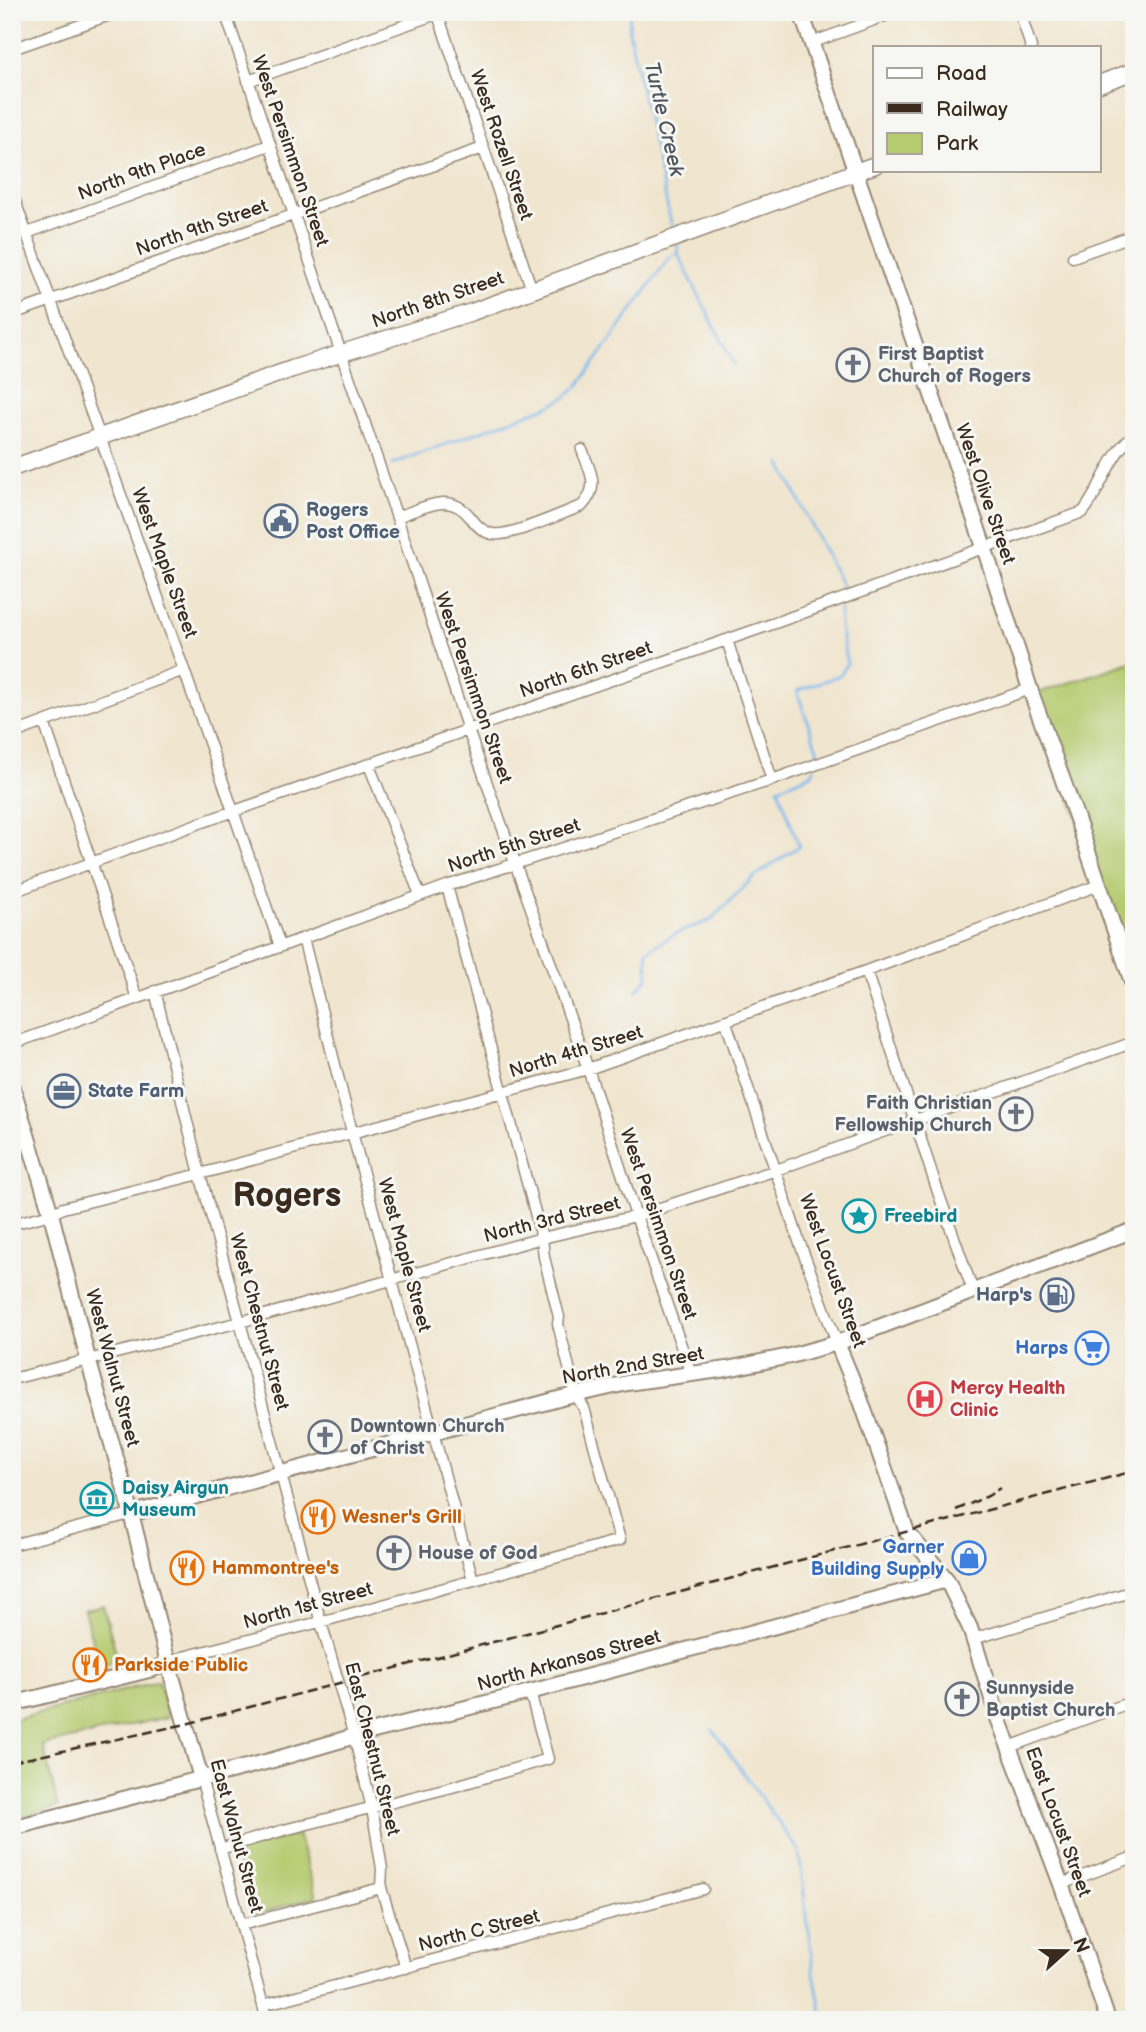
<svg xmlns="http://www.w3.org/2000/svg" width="1146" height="2032" viewBox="0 0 1146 2032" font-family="'Balsamiq Sans',sans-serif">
<rect width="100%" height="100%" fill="#f6f6f2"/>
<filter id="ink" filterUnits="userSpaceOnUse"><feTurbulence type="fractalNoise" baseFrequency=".0143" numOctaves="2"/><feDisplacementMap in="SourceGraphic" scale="14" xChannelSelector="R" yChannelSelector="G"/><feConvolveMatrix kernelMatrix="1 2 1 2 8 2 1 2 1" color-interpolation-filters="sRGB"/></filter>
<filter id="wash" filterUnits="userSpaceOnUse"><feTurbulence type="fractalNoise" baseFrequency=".00686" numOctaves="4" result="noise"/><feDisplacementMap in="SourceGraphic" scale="28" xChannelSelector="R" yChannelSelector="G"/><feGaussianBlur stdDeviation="1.57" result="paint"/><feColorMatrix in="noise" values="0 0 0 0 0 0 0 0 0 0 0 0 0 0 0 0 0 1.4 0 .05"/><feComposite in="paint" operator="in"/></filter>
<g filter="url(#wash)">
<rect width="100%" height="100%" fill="#f0e5ce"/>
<path fill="#b5cb6f" stroke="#787a46" stroke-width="2" d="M1134 661V972L1032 695Z
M103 1605 118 1661 99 1666 84 1610Z
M159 1681 168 1717 43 1745 58 1807 12 1819V1720Z
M298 1834 316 1897 254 1915 235 1852Z"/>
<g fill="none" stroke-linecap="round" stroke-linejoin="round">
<path stroke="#7cb9ef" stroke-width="2.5" d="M630 12 629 32 673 232
M677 245 679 256 734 365
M392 464 549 406 566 397 578 386 670 257 678 253
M781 464 843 588
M816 761 818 752 797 691 840 675 847 664 840 626V609
M636 991 648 978 647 951 675 934 711 920 754 877 799 846 778 788 812 774 814 768
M712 1729 799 1851 813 1969 823 2020"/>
</g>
</g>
<g filter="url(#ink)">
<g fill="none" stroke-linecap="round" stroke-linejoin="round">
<defs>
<path id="street" d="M225 12 410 556 468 730 588 1069 636 1216 691 1374
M437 12 532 290
M1020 12 1031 47
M811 43 896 12
M12 49 118 12
M248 81 442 12
M12 193 184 670 280 946
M27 233 269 145
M1073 257 1134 235
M12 314 483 148
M397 517C424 508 450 490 471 518 477 526 484 533 493 534 511 537 562 513 582 506 600 486 591 473 582 450
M727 640 772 780
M44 722 137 998
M12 734 184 670
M369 765 420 895
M12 892 197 824 761 628 1083 512C1100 492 1112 448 1134 436
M303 938 354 1140 473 1580
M866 971 938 1192 973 1291
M155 991 200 1174 240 1322 318 1612 354 1736 372 1808 382 1869 381 1888 406 1968
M726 1022 799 1241 837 1343
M12 1044 447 886 772 780 1030 689
M12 1224 51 1214 63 1208 200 1174 588 1069 866 971 1099 885
M12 1379 240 1322 542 1238 636 1216 776 1170 1134 1042
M12 1545 130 1514
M1128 1593 1134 1607
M973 1639 1134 1591
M168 1663 183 1657 335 1618 620 1540 584 1408 576 1395 558 1324 559 1317 544 1257 542 1238 447 886
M12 1688 16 1703
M1009 1747 1134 1701
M201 1778 267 2020
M220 1849 284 1830 452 1787 548 1759 530 1692
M1061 1884 1134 1857
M241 1925 381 1888
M263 2005 703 1889"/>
<path id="secondary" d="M801 12 984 547 1032 695 1077 819 1134 988
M12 1085 51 1214 88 1359 127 1497 168 1663 201 1778
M837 1343 861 1401 907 1532 947 1580 970 1628 998 1718 1061 1884 1108 2020
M130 1514 562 1398 627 1383 727 1369 790 1356 837 1343 1134 1230
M12 1704 153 1669 168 1663
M12 1828 273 1760 362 1734 530 1692 947 1580"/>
<path id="primary" d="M1099 84 1134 71
M12 468 292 369 472 312 875 165"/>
</defs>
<use href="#street" stroke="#968876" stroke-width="13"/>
<use href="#secondary" stroke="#968876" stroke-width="18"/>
<use href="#primary" stroke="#968876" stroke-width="19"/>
<use href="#street" stroke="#fff" stroke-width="10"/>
<use href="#secondary" stroke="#fff" stroke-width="14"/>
<use href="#primary" stroke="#fff" stroke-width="16"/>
<path stroke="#3b2a1e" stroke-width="2.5" stroke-dasharray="10 5" stroke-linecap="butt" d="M956 1510 988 1496 1000 1488
M12 1762 186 1724 1134 1471"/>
</g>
</g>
<defs>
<symbol id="church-ring" viewBox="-11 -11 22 22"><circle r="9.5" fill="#f6f6f2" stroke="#6b7280" stroke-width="1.5"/><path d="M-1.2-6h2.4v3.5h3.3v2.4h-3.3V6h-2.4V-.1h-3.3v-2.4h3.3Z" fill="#6b7280"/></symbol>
<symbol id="civic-ring" viewBox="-11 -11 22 22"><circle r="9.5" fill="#f6f6f2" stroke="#5c6f8a" stroke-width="1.5"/><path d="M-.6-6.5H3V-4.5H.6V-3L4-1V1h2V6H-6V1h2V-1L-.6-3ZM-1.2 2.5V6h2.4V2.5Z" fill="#5c6f8a"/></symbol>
<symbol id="office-ring" viewBox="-11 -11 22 22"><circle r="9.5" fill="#f6f6f2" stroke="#5c6f8a" stroke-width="1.5"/><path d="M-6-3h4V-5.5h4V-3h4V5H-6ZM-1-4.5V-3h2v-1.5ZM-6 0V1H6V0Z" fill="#5c6f8a"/></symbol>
<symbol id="sight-ring" viewBox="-11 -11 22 22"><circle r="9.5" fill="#f6f6f2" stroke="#0f9aa8" stroke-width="1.5"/><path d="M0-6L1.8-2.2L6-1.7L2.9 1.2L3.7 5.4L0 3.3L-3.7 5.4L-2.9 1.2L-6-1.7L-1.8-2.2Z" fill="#0f9aa8"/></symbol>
<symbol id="fuel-ring" viewBox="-11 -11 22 22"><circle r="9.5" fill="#f6f6f2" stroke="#5c6f8a" stroke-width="1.5"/><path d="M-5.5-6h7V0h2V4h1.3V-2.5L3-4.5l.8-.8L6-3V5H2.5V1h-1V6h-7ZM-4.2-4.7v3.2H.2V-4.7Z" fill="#5c6f8a"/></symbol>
<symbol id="supermarket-ring" viewBox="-11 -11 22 22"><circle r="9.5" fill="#f6f6f2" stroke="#3f7fe0" stroke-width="1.5"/><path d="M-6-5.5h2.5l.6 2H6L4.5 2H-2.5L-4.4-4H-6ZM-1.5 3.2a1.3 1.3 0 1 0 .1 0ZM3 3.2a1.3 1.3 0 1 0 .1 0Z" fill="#3f7fe0"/></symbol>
<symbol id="hospital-ring" viewBox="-11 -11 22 22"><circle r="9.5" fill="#f6f6f2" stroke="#e0444e" stroke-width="1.5"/><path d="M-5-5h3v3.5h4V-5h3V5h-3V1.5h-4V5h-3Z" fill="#e0444e"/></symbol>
<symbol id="museum-ring" viewBox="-11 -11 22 22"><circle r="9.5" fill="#f6f6f2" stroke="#0f9aa8" stroke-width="1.5"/><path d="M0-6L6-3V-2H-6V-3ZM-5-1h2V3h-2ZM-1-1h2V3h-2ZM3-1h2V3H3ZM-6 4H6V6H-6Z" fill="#0f9aa8"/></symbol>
<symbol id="restaurant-ring" viewBox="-11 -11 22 22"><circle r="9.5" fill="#f6f6f2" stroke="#e8710a" stroke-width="1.5"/><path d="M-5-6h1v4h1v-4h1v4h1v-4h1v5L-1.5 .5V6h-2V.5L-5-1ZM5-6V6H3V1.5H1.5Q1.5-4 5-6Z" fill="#e8710a"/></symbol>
<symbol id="shop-ring" viewBox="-11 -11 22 22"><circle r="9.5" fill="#f6f6f2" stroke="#3f7fe0" stroke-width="1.5"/><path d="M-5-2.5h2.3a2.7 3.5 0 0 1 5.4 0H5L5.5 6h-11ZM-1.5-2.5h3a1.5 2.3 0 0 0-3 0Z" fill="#3f7fe0"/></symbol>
</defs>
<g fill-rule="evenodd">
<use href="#church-ring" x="834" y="346" width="38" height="38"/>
<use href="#civic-ring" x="262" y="502" width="38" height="38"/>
<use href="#office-ring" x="45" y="1072" width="38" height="38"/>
<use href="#church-ring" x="997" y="1095" width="38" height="38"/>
<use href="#sight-ring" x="840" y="1197" width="38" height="38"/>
<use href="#fuel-ring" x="1038" y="1276" width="38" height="38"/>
<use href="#supermarket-ring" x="1073" y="1329" width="38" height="38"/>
<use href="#hospital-ring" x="906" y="1380" width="38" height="38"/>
<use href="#church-ring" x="306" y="1418" width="38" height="38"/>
<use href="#museum-ring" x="78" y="1480" width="38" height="38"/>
<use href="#restaurant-ring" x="299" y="1498" width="38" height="38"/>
<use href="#church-ring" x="375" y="1534" width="38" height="38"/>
<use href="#shop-ring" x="950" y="1539" width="38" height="38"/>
<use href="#restaurant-ring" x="168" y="1549" width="38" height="38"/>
<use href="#restaurant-ring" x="71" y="1646" width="38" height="38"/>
<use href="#church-ring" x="943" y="1680" width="38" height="38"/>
</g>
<g text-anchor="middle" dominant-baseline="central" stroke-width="6" stroke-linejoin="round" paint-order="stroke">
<g font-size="19" fill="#3b2a1e" stroke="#f6f6f2">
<text transform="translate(501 145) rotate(71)">West Rozell Street</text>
<text transform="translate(290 151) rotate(71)">West Persimmon Street</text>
<text transform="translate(142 172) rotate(-20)">North 9th Place</text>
<text transform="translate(202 228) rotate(-19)">North 9th Street</text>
<text transform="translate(438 300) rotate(-19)">North 8th Street</text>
<text transform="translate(985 494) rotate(71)">West Olive Street</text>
<text transform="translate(164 563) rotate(70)">West Maple Street</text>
<text transform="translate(586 670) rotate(-19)">North 6th Street</text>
<text transform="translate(473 688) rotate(71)">West Persimmon Street</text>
<text transform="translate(514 846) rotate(-18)">North 5th Street</text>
<text transform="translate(576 1052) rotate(-17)">North 4th Street</text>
<text transform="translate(552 1220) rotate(-14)">North 3rd Street</text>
<text transform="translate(658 1224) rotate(71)">West Persimmon Street</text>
<text transform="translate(404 1255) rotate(75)">West Maple Street</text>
<text transform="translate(832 1271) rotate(70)">West Locust Street</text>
<text transform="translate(259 1322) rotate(75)">West Chestnut Street</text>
<text transform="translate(633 1366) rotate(-10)">North 2nd Street</text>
<text transform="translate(112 1368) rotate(75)">West Walnut Street</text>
<text transform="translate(308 1606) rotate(-15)">North 1st Street</text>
<text transform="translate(569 1661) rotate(-15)">North Arkansas Street</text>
<text transform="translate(372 1749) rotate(76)">East Chestnut Street</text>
<text transform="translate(1058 1822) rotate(70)">East Locust Street</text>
<text transform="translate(236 1836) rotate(75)">East Walnut Street</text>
<text transform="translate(479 1931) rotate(-14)">North C Street</text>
</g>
<g font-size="19" font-weight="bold" fill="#5b616d" stroke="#f6f6f2" text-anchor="start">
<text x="878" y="354">First Baptist<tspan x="878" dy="22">Church of Rogers</tspan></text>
<text x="992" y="1103" text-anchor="end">Faith Christian<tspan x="992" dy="22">Fellowship Church</tspan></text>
<text x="350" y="1426">Downtown Church<tspan x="350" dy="22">of Christ</tspan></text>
<text x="418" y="1553">House of God</text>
<text x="986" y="1688">Sunnyside<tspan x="986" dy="22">Baptist Church</tspan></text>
</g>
<g font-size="19" font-weight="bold" fill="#4e5e75" stroke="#f6f6f2" text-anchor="start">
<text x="306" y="510">Rogers<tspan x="306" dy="22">Post Office</tspan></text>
<text x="88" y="1091">State Farm</text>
<text x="1032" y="1295" text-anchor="end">Harp's</text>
</g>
<g font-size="19" font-weight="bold" fill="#0d838f" stroke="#f6f6f2" text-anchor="start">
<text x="884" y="1216">Freebird</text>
<text x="122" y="1488">Daisy Airgun<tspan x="122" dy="22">Museum</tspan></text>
</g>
<g font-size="19" font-weight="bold" fill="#366cbe" stroke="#f6f6f2" text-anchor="end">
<text x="1068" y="1348">Harps</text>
<text x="944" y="1547">Garner<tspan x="944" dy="22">Building Supply</tspan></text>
</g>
<g font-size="19" font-weight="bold" fill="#be3a42" stroke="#f6f6f2" text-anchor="start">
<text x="950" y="1388">Mercy Health<tspan x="950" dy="22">Clinic</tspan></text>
</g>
<g font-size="19" font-weight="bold" fill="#c56008" stroke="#f6f6f2" text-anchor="start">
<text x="342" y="1517">Wesner's Grill</text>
<text x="212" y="1568">Hammontree's</text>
<text x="114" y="1665">Parkside Public</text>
</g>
<g font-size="21" font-style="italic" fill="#4e555d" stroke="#f6f6f2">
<text transform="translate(664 119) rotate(77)">Turtle Creek</text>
</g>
<g font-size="33" font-weight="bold" fill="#3b2a1e" stroke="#f6f6f2">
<text x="287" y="1196">Rogers</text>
</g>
</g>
<rect width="1146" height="2032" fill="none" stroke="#f6f6f2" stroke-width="42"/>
<rect x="873" y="46" width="228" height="126" fill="#f6f6f2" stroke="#aba49d" stroke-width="2"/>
<rect x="887" y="68" width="35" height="10" fill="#ffffff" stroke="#aba49d" stroke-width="2"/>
<text x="936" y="80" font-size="21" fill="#3b2a1e">Road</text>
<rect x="887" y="103" width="35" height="10" fill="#3b2a1e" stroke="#aba49d" stroke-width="2"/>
<text x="936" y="116" font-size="21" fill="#3b2a1e">Railway</text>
<rect x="887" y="133" width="35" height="21" fill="#b5cb6f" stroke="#aba49d" stroke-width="2"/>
<text x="936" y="150" font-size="21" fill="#3b2a1e">Park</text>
<g transform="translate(1066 1951) rotate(69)" stroke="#f6f6f2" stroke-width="5" paint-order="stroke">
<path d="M0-5L12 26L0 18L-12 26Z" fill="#3b2a1e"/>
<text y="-10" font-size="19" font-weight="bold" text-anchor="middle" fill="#3b2a1e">N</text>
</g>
</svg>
